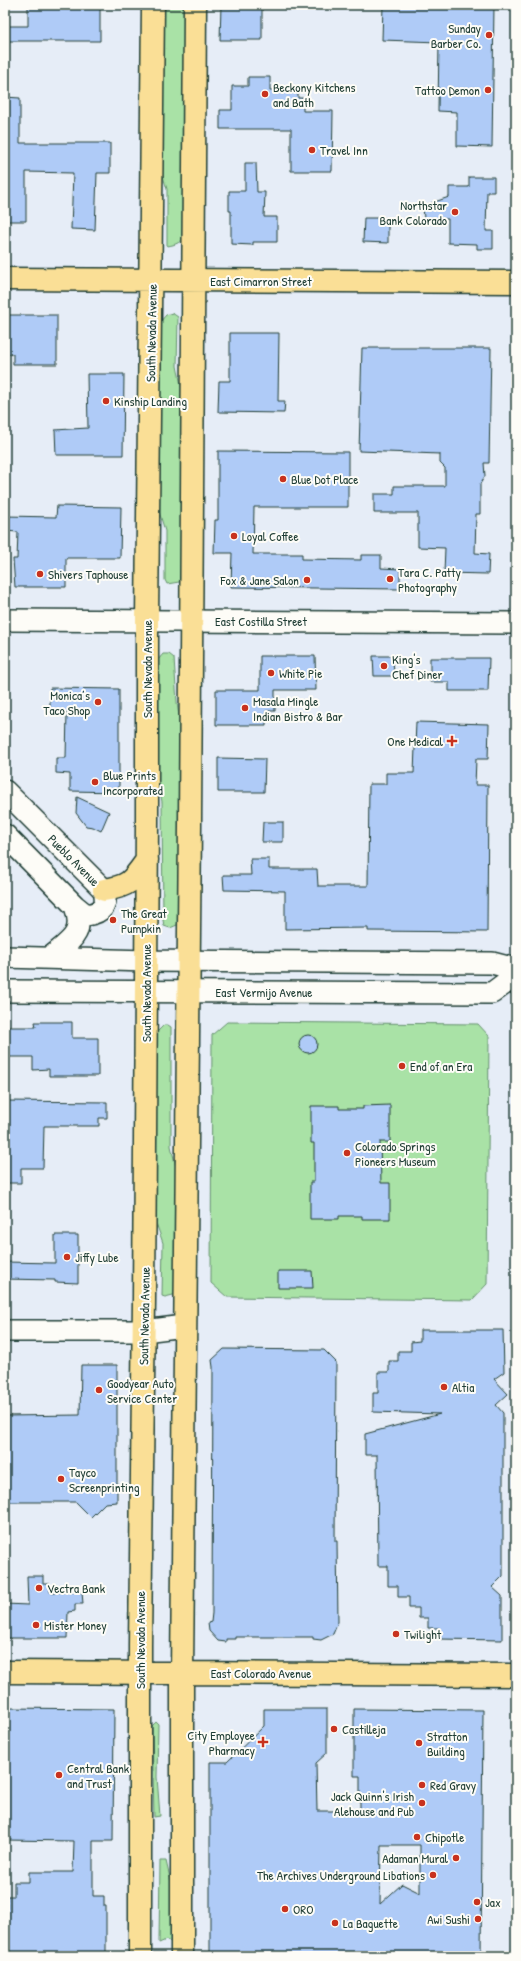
<svg xmlns="http://www.w3.org/2000/svg" width="521" height="1961" viewBox="0 0 521 1961" font-family="'Patrick Hand',sans-serif">
<rect width="100%" height="100%" fill="#e6edf7"/>
<filter id="ink" filterUnits="userSpaceOnUse"><feTurbulence type="fractalNoise" baseFrequency=".025" numOctaves="2"/><feDisplacementMap in="SourceGraphic" scale="8" xChannelSelector="R" yChannelSelector="G"/><feConvolveMatrix kernelMatrix="1 2 1 2 8 2 1 2 1" color-interpolation-filters="sRGB"/></filter>
<g filter="url(#ink)">
<path fill="#a9e2a6" stroke="#64906d" d="M161 5H188L187 235C181 242 176 245 167 246V189L160 167Z
M172 313 178 317 177 366 183 395 184 577 179 582 167 584 165 580V531L158 508 160 322 166 315Z
M163 654H169L174 658 177 703 183 743 182 919 177 925 170 928 164 926 163 920 162 802 158 778V660Z
M227 1022 478 1024 489 1036 487 1284 472 1300 227 1297 211 1283 212 1035Z
M164 1025H168L171 1027V1146L177 1172 176 1291 173 1295 165 1297 162 1296 163 1243 155 1220 156 1033Z
M156 1722 158 1724 157 1777 160 1816 154 1817 152 1726Z
M160 1861H166L172 1887V1943L166 1940 159 1943Z"/>
<path fill="#afcbf7" stroke="#1f3d34" fill-rule="evenodd" d="M28 5H100V41H5V26H28Z
M221 5H262V40H220Z
M383 5H494L492 147 457 146V112L438 111 439 42 382 40Z
M248 77H270V90H298V98H303V111H333L332 171H291V129H220V110H232V86H248Z
M5 97 20 98V143H110V173H97L95 230 71 229 73 173 26 172V221H5Z
M245 163H256L257 192H265L264 217H277V242H253V245L231 244V211H229V191H245Z
M469 177H494V192H487L486 231H493V249H477V244L448 243V219H424L423 206 449 197V187H469Z
M364 218H388V243L363 242Z
M5 315H57V364H13V354H5Z
M230 333H279L278 401H285L284 413 218 412 219 381H230Z
M362 348H491L489 463H484L485 476 480 484V514H476L475 553 489 554 488 574 444 573 445 548 418 547V513H374V494H394V486H445V468L440 463V454L359 451Z
M87 374H124L123 455H56L55 430 88 428Z
M218 451 348 452V507H254L253 554H302V559L361 560V555H381V568L400 569V589L231 587 232 553H214L215 520H218Z
M57 506 121 507 120 558H66V587H15L13 559H17L18 532 5 531V516L56 517Z
M260 656H315L316 690H275V711H266V725H216V690H260Z
M373 656H393L394 676H374Z
M430 658H489L488 691H449V682H430Z
M50 688 119 689V792L70 791V774L56 773V758H66L67 712H50Z
M416 722 489 724 488 759H476L475 785H488L487 932 368 931V928L285 929V891L224 890 223 875H251L250 859H269V869H317L318 886H368L369 784H386V773H414Z
M218 758 265 759 264 792H218Z
M77 797 109 812 101 831 93 827 86 826 76 813Z
M263 822H283V842H262Z
M35 1022H72V1038H98V1076H49V1069L33 1070V1057H5V1027H36Z
M299 1044a9 9 0 1 1 18 0a9 9 0 1 1-18 0Z
M5 1101 107 1102V1118H99V1126H44L43 1168H21V1183H5Z
M390 1105V1142H380L381 1183H390V1219H362V1216H339V1219H310V1182H314V1143H311V1106H339V1109H363V1106Z
M55 1235H78V1283L55 1282V1280L5 1279V1262L55 1263Z
M278 1271H312L313 1288H278Z
M420 1330H503L504 1372 494 1379 508 1394 496 1405 503 1413V1576L492 1587 502 1596V1640L439 1639V1628H428V1618H419V1608H409V1597H398V1586H388V1566H378L377 1455H365V1434L440 1414 373 1412V1393H378V1372H389V1361H398V1351H411V1342L420 1341Z
M224 1349 324 1350 336 1362 335 1541H337L338 1622 333 1634 321 1640 313 1639V1637H235V1639H226V1642L218 1641 209 1631 208 1623 211 1622 212 1613 213 1367 212 1360Z
M81 1365H117V1502L105 1503 91 1517 76 1502H5V1416L80 1415Z
M27 1576H43V1584H50V1592H82L83 1604H75V1611L68 1612 67 1638H5V1604L28 1605Z
M5 1708 114 1709 113 1841H93V1896H104V1906H106V1956H7V1896H14V1882H29V1872H73L74 1841 5 1840Z
M264 1709H327V1753L316 1763 317 1811H360V1776H354V1709L483 1710 481 1956H210V1762H227L264 1726ZM381 1845H420V1893L402 1884 380 1904Z"/>
<g fill="none" stroke-linecap="round" stroke-linejoin="round">
<defs>
<path id="minor" d="M5 620 516 623
M5 791 104 890C108 906 102 913 86 915L75 906 5 835
M5 957 147 961 492 963 516 969
M51 957C71 940 85 934 75 906
M5 991 492 993 516 975
M5 1331H144L184 1326"/>
<path id="major" d="M5 279 516 282
M104 890C130 886 132 881 147 860
M5 1672 516 1675
M140 1956V1645L144 1300 147 822V621L153 5
M182 1956V1673L190 824 195 5"/>
</defs>
<use href="#minor" stroke="#1f3d34" stroke-width="24"/>
<use href="#major" stroke="#1f3d34" stroke-width="25"/>
<use href="#minor" stroke="#fdfcf7" stroke-width="21"/>
<use href="#major" stroke="#fadf96" stroke-width="22"/>
</g>
</g>
<g fill="#c8321e" stroke="#fdfcf7" stroke-width="1.5">
<circle cx="489" cy="35" r="4"/>
<circle cx="488" cy="90" r="4"/>
<circle cx="265" cy="94" r="4"/>
<circle cx="312" cy="150" r="4"/>
<circle cx="455" cy="212" r="4"/>
<circle cx="106" cy="401" r="4"/>
<circle cx="283" cy="479" r="4"/>
<circle cx="234" cy="536" r="4"/>
<circle cx="40" cy="574" r="4"/>
<circle cx="390" cy="579" r="4"/>
<circle cx="307" cy="580" r="4"/>
<circle cx="384" cy="666" r="4"/>
<circle cx="271" cy="673" r="4"/>
<circle cx="98" cy="702" r="4"/>
<circle cx="245" cy="708" r="4"/>
<path d="M450 735h4v4h4v4h-4v4h-4v-4h-4v-4h4z"/>
<circle cx="95" cy="782" r="4"/>
<circle cx="113" cy="920" r="4"/>
<circle cx="402" cy="1066" r="4"/>
<circle cx="347" cy="1153" r="4"/>
<circle cx="67" cy="1257" r="4"/>
<circle cx="444" cy="1387" r="4"/>
<circle cx="99" cy="1390" r="4"/>
<circle cx="61" cy="1479" r="4"/>
<circle cx="39" cy="1588" r="4"/>
<circle cx="36" cy="1625" r="4"/>
<circle cx="396" cy="1634" r="4"/>
<circle cx="334" cy="1729" r="4"/>
<path d="M261 1736h4v4h4v4h-4v4h-4v-4h-4v-4h4z"/>
<circle cx="419" cy="1743" r="4"/>
<circle cx="59" cy="1775" r="4"/>
<circle cx="422" cy="1785" r="4"/>
<circle cx="422" cy="1803" r="4"/>
<circle cx="417" cy="1837" r="4"/>
<circle cx="456" cy="1858" r="4"/>
<circle cx="433" cy="1875" r="4"/>
<circle cx="477" cy="1902" r="4"/>
<circle cx="285" cy="1909" r="4"/>
<circle cx="478" cy="1919" r="4"/>
<circle cx="335" cy="1923" r="4"/>
</g>
<g text-anchor="middle" dominant-baseline="central" stroke-width="4" stroke-linejoin="round" paint-order="stroke">
<g font-size="13" fill="#1f3d34" stroke="#fdfcf7" text-anchor="start">
<text x="481" y="28" text-anchor="end">Sunday<tspan x="481" dy="15">Barber Co.</tspan></text>
<text x="273" y="87">Beckony Kitchens<tspan x="273" dy="15">and Bath</tspan></text>
<text x="480" y="90" text-anchor="end">Tattoo Demon</text>
<text x="320" y="150">Travel Inn</text>
<text x="447" y="205" text-anchor="end">Northstar<tspan x="447" dy="15">Bank Colorado</tspan></text>
<text x="114" y="401">Kinship Landing</text>
<text x="291" y="479">Blue Dot Place</text>
<text x="242" y="536">Loyal Coffee</text>
<text x="398" y="572">Tara C. Patty<tspan x="398" dy="15">Photography</tspan></text>
<text x="48" y="574">Shivers Taphouse</text>
<text x="299" y="580" text-anchor="end">Fox &amp; Jane Salon</text>
<text x="392" y="659">King's<tspan x="392" dy="15">Chef Diner</tspan></text>
<text x="279" y="673">White Pie</text>
<text x="90" y="695" text-anchor="end">Monica’s<tspan x="90" dy="15">Taco Shop</tspan></text>
<text x="253" y="701">Masala Mingle<tspan x="253" dy="15">Indian Bistro &amp; Bar</tspan></text>
<text x="443" y="741" text-anchor="end">One Medical</text>
<text x="103" y="775">Blue Prints<tspan x="103" dy="15">Incorporated</tspan></text>
<text x="121" y="913">The Great<tspan x="121" dy="15">Pumpkin</tspan></text>
<text x="410" y="1066">End of an Era</text>
<text x="355" y="1146">Colorado Springs<tspan x="355" dy="15">Pioneers Museum</tspan></text>
<text x="75" y="1257">Jiffy Lube</text>
<text x="107" y="1383">Goodyear Auto<tspan x="107" dy="15">Service Center</tspan></text>
<text x="452" y="1387">Altia</text>
<text x="69" y="1472">Tayco<tspan x="69" dy="15">Screenprinting</tspan></text>
<text x="47" y="1588">Vectra Bank</text>
<text x="44" y="1625">Mister Money</text>
<text x="404" y="1634">Twilight</text>
<text x="342" y="1729">Castilleja</text>
<text x="255" y="1735" text-anchor="end">City Employee<tspan x="255" dy="15">Pharmacy</tspan></text>
<text x="427" y="1736">Stratton<tspan x="427" dy="15">Building</tspan></text>
<text x="67" y="1768">Central Bank<tspan x="67" dy="15">and Trust</tspan></text>
<text x="430" y="1785">Red Gravy</text>
<text x="414" y="1796" text-anchor="end">Jack Quinn's Irish<tspan x="414" dy="15">Alehouse and Pub</tspan></text>
<text x="425" y="1837">Chipotle</text>
<text x="448" y="1858" text-anchor="end">Adaman Mural</text>
<text x="425" y="1875" text-anchor="end">The Archives Underground Libations</text>
<text x="485" y="1902">Jax</text>
<text x="293" y="1909">ORO</text>
<text x="470" y="1919" text-anchor="end">Awi Sushi</text>
<text x="343" y="1923">La Baguette</text>
</g>
<g font-size="13" fill="#1f3d34" stroke="#fdfcf7">
<text x="261" y="281">East Cimarron Street</text>
<text transform="translate(151 333) rotate(-89)">South Nevada Avenue</text>
<text x="261" y="621">East Costilla Street</text>
<text transform="translate(147 669) rotate(-90)">South Nevada Avenue</text>
<text transform="translate(74 860) rotate(45)">Pueblo Avenue</text>
<text x="264" y="992">East Vermijo Avenue</text>
<text transform="translate(146 993) rotate(-90)">South Nevada Avenue</text>
<text transform="translate(144 1316) rotate(-89)">South Nevada Avenue</text>
<text transform="translate(140 1640) rotate(-90)">South Nevada Avenue</text>
<text x="261" y="1673">East Colorado Avenue</text>
</g>
</g>
<rect width="521" height="1961" fill="none" stroke="#fdfcf7" stroke-width="20"/>
<rect x="10" y="10" width="501" height="1941" fill="none" stroke="#1f3d34" stroke-width="1.5" filter="url(#ink)"/>
</svg>
